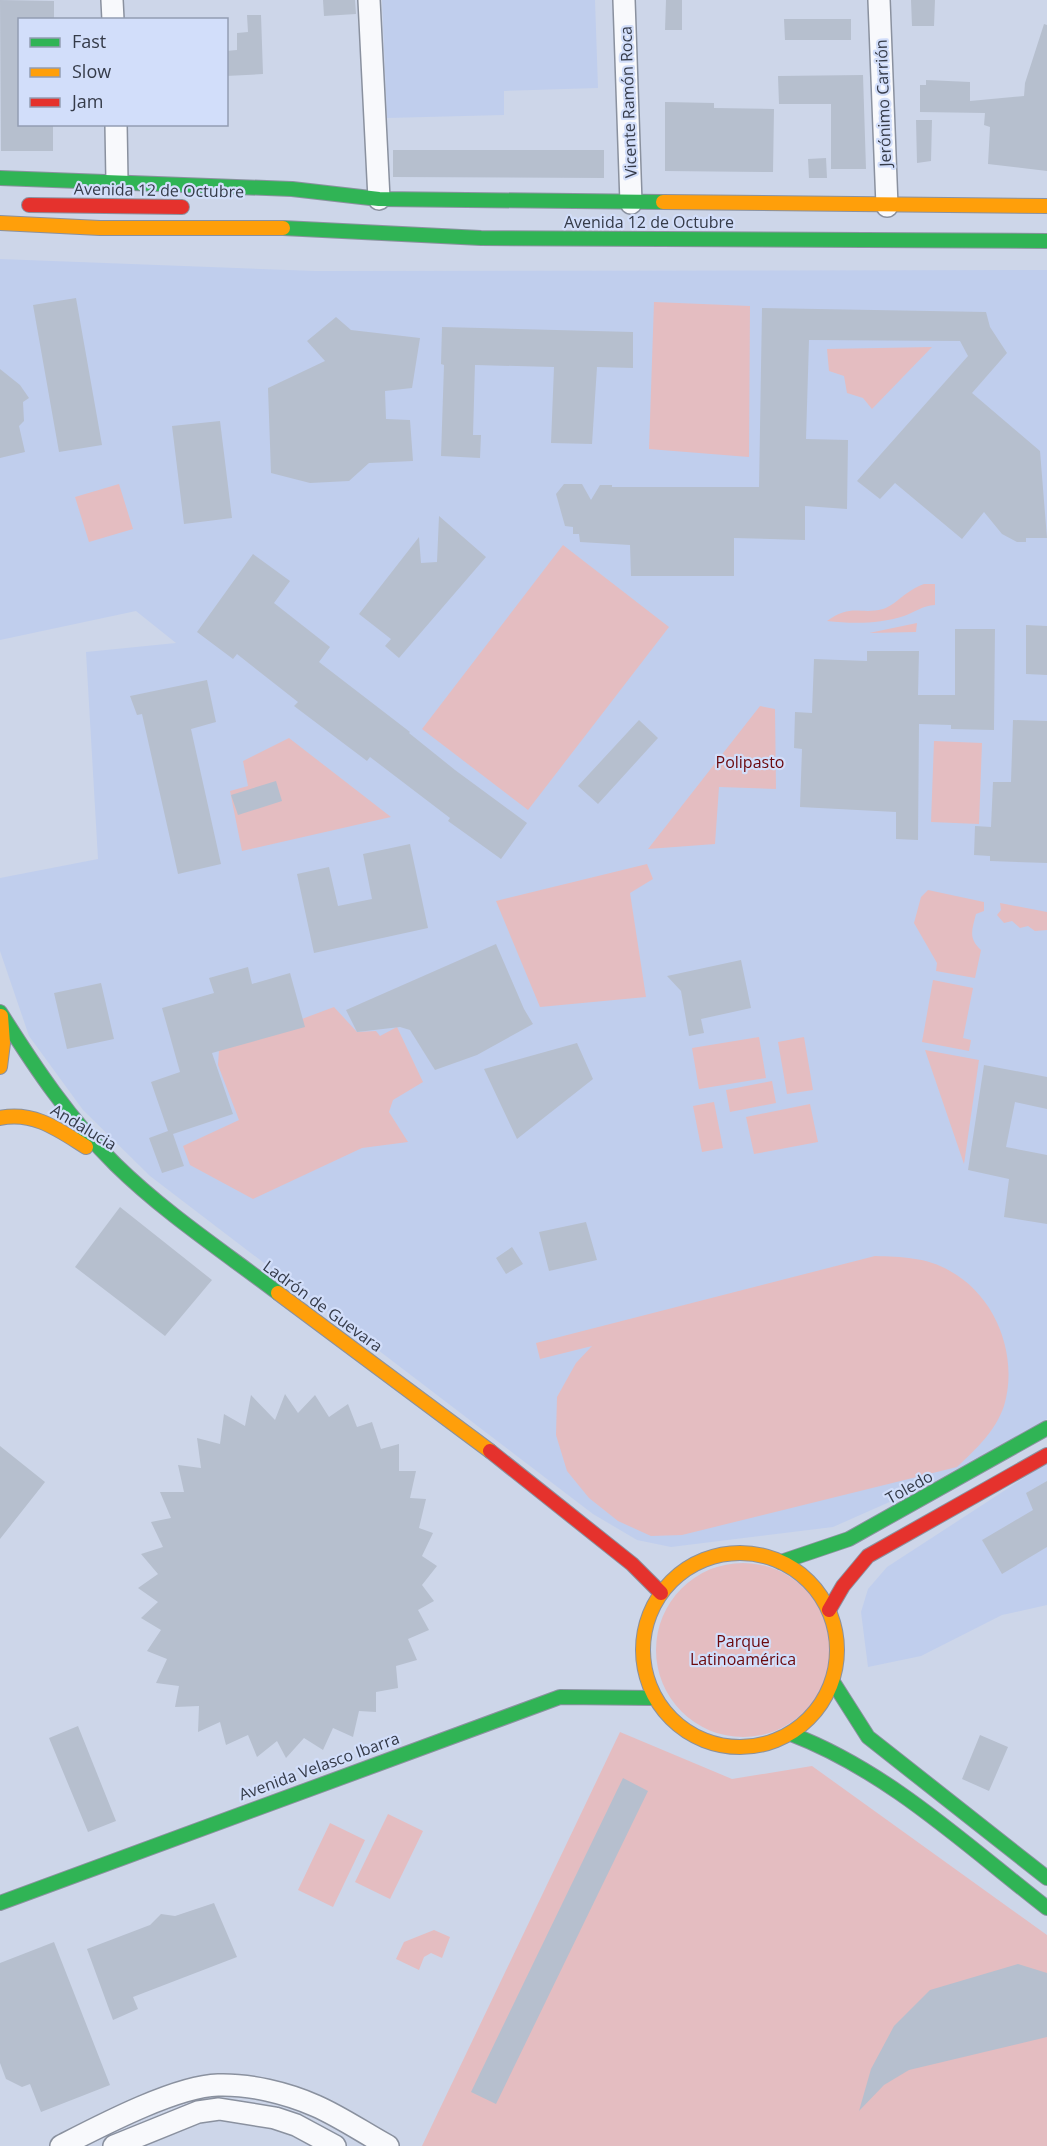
<svg xmlns="http://www.w3.org/2000/svg" width="1047" height="2146" viewBox="0 0 1047 2146" font-family="'Open Sans',sans-serif">
<rect width="100%" height="100%" fill="#cdd6e9"/>
<path fill="#c0ceed" d="M382 0H595L598 88 504 91V115L387 118Z
M0 259 315 271 1047 270V1419L928 1485 833 1527 671 1547 637 1540 593 1514 150 1176 83 1110 29 1036 0 951V878L98 859 86 652 176 643 136 611 0 640Z
M1047 1463V1605L1002 1615 921 1656 868 1667 861 1612 868 1589 887 1567Z"/>
<path fill="#e4bdc1" d="M654 302 750 306 749 457 649 449Z
M932 347 872 409 863 398 847 393 844 376 829 371 827 349Z
M119 484 133 529 89 542 75 497Z
M563 545 669 627 528 810 422 729Z
M924 584H935V605C922 606 915 612 904 616 879 624 853 624 827 621 852 603 859 615 883 609 896 605 906 590 924 584Z
M917 623 916 632 869 633Z
M760 706 775 709 776 789 719 787 715 844 648 849Z
M289 738 391 817 242 851 230 791 248 786 243 761Z
M934 741 982 743 979 824 931 822Z
M647 864 653 879 630 893 646 997 540 1007 496 901Z
M928 890 984 902V911L976 914C972 930 968 938 981 950L975 978 936 971 937 963 914 923 921 897Z
M1000 903 1047 912V930L1035 931 1028 926 1020 928 1012 921 1004 923 997 915 1001 910Z
M933 980 973 988 963 1038 971 1040 969 1051 922 1042Z
M334 1007 357 1032 376 1031 380 1036 397 1027 423 1082 393 1100 389 1112 408 1142 362 1148 253 1199 190 1165 183 1146 239 1120 218 1065 219 1050Z
M759 1037 766 1078 699 1089 692 1048Z
M804 1037 813 1090 787 1094 778 1042Z
M925 1050 979 1060 964 1164Z
M772 1081 776 1103 730 1112 726 1090Z
M714 1102 723 1148 702 1152 693 1106Z
M810 1104 818 1142 754 1154 746 1117Z
M875 1256C901 1257 927 1257 950 1271 996 1296 1019 1356 1004 1406 995 1432 976 1449 957 1467L682 1535 651 1536 618 1521 589 1498 567 1471 556 1435 557 1397 576 1363 592 1346 540 1359 536 1343Z
M656 1650a87 87 0 1 1 174 0a87 87 0 1 1-174 0Z
M620 1732 732 1779 812 1766 1047 1935V2146H422Z
M388 1814 423 1831 390 1899 355 1882Z
M330 1823 365 1840 333 1907 298 1890Z
M434 1930 450 1937 442 1958 431 1953 424 1957 419 1970 396 1959 404 1942Z"/>
<path fill="#b6bfce" d="M0 0 54 1V20H20V124H53V151H1Z
M323 0H355L356 14 324 16Z
M666 0H682V30H665Z
M911 0H935L934 26H912Z
M247 15H261L263 74 226 76V51L237 50V33L248 32Z
M784 19H851V40H785Z
M1044 24 1047 25V171L988 164 990 127 984 125 985 113 920 112V85H926V80L970 82V101L1024 96 1025 83Z
M863 75 866 169H831V104H779L778 76Z
M665 102 714 103V108L774 109 773 172 665 171Z
M916 120H932L931 161 917 163Z
M393 150H604V178L393 177Z
M826 158 827 178H809L808 159Z
M76 298 102 445 59 452 33 305Z
M762 308 986 312 990 327 1007 353 972 393 1040 451 1047 538H1026V542H1017L1002 534 984 512 962 539 895 483 880 499 857 481 968 356 960 341 809 340 806 439 848 440 847 509 805 506V540L734 538V576H631L630 545 580 542 579 534H573V527L565 526 556 494 564 484H582L591 500 600 485H612V487H759Z
M336 317 351 330 420 338 412 388 385 391 386 419 410 420 413 461 369 463 349 481 310 483 271 473 268 388 325 361 307 341Z
M442 327 633 332V368L597 367 592 444 551 443 554 367 475 365 473 435H481L480 458 441 456 444 365 441 364Z
M0 369 20 385 29 398 23 402 24 421 19 426 25 452 0 458Z
M220 421 232 518 184 524 172 426Z
M439 516 486 557 399 658 385 646 391 639 359 614 419 537 421 563 437 562Z
M253 554 290 581 274 603 330 647 319 662 410 732 409 733 455 770 527 823 501 859 448 821 450 818 370 757 367 761 294 706 298 702 237 654 233 659 197 632Z
M1026 625 1047 626V675L1026 674Z
M955 629H995L994 730 951 729V725L919 724 918 840 896 839V812L800 807 802 749 794 748 795 712 812 713 814 659 867 661V651H919L918 695H955Z
M207 680 216 722 191 729 221 864 178 874 142 714 137 715 130 696Z
M639 720 658 738 598 804 578 786Z
M1013 720 1047 721V863L990 861V856L974 855 975 826 991 827 993 782H1011Z
M276 781 282 801 238 815 231 795Z
M410 844 428 928 314 953 297 874 329 867 338 906 372 899 363 854Z
M496 944 524 1009 533 1024 477 1055 435 1070 410 1030 400 1027 357 1032 346 1010Z
M741 960 751 1008 701 1019 704 1033 689 1036 681 991 667 976Z
M248 967 252 984 290 973 305 1027 212 1053 233 1114 173 1134 184 1166 162 1173 149 1138 168 1131 151 1082 180 1072 162 1008 214 993 209 978Z
M101 983 114 1039 67 1049 54 993Z
M577 1043 593 1079 517 1139 484 1069Z
M984 1065 1047 1077V1109L1015 1102 1006 1147 1047 1155V1224L1004 1217 1009 1179 968 1170Z
M120 1207 212 1280 165 1336 75 1267Z
M586 1222 597 1260 549 1271 539 1232Z
M512 1247 523 1264 506 1274 496 1258Z
M285 1394 298 1413 315 1395 329 1417 348 1404 357 1427 372 1422 381 1449 399 1444V1471H416L410 1498 426 1499 419 1528 433 1533 422 1556 437 1566 422 1585 434 1601 418 1610 429 1630 408 1639 417 1660 396 1666 398 1688 376 1692V1712L359 1711 353 1737 333 1728 323 1750 304 1738 286 1758 277 1741 257 1757 248 1735 226 1745 220 1722 198 1732 199 1706 175 1707 179 1686 156 1683 167 1659 147 1651 161 1630 141 1618 158 1602 138 1588 158 1574 141 1554 163 1547 151 1522 171 1518 160 1492H184L178 1465 201 1468 197 1438 220 1444 224 1414 245 1426 251 1395 275 1420Z
M0 1446 45 1482 0 1539Z
M1047 1481V1547L1002 1574 982 1540 1033 1510 1026 1493Z
M78 1726 116 1821 88 1832 49 1738Z
M980 1735 1008 1747 989 1791 962 1779Z
M623 1778 648 1791 496 2104 471 2092Z
M214 1903 237 1957 133 1997 138 2009 113 2020 87 1949 150 1925 161 1914 175 1916Z
M54 1942 110 2085 41 2112 30 2084 22 2087 6 2079 0 2063V1963Z
M1018 1964 1047 1973V2037L909 2070 884 2085 859 2111 871 2069 894 2026 930 1990Z"/>
<g fill="none" stroke-linecap="round" stroke-linejoin="round">
<defs>
<path id="street" d="M112 0 113 20
M369 0 379 199
M624 0 631 203
M879 0 887 206
M116 124 117 181
M61 2146C100 2126 176 2086 218 2085 249 2084 287 2093 316 2106 341 2117 364 2133 388 2146
M114 2146 198 2112 219 2109 275 2118 296 2125 335 2146"/>
<path id="fast" d="M0 178 292 189 379 199 663 202
M283 228 481 238 1047 241
M0 1012C34 1066 70 1120 116 1165 165 1213 224 1252 278 1293
M781 1562 849 1539 1047 1428
M833 1682 868 1737 1047 1878
M791 1734C888 1771 966 1845 1047 1908
M0 1903 560 1697 655 1698"/>
<path id="slow" d="M663 202 1047 206
M0 223 100 228H283
M0 1067 3 1043 1 1016
M0 1118C34 1111 59 1130 86 1147
M278 1293 490 1451
M643 1650a97 97 0 1 1 194 0a97 97 0 1 1-194 0Z"/>
<path id="jam" d="M29 205 182 207
M490 1451 632 1564 661 1593
M829 1610 843 1586 868 1556 1047 1455"/>
</defs>
<use href="#street" stroke="#8a919f" stroke-width="24"/>
<use href="#fast" stroke="#8a919f" stroke-width="16"/>
<use href="#slow" stroke="#8a919f" stroke-width="16"/>
<use href="#jam" stroke="#8a919f" stroke-width="16"/>
<use href="#street" stroke="#f8f9fc" stroke-width="21"/>
<use href="#fast" stroke="#30b455" stroke-width="14"/>
<use href="#slow" stroke="#ff9f0a" stroke-width="14"/>
<use href="#jam" stroke="#e5322d" stroke-width="14"/>
</g>
<g text-anchor="middle" dominant-baseline="central" stroke-width="4.5" stroke-linejoin="round" paint-order="stroke">
<g font-size="16" fill="#353b49" stroke="#d2defa">
<text transform="translate(628 102) rotate(-92)">Vicente Ramón Roca</text>
<text transform="translate(883 103) rotate(-92)">Jerónimo Carrión</text>
<text transform="translate(159 190) rotate(1)">Avenida 12 de Octubre</text>
<text x="649" y="222">Avenida 12 de Octubre</text>
<text transform="translate(84 1127) rotate(31)">Andalucia</text>
<text transform="translate(323 1306) rotate(36)">Ladrón de Guevara</text>
<text transform="translate(909 1487) rotate(-29)">Toledo</text>
<text transform="translate(319 1766) rotate(-20)">Avenida Velasco Ibarra</text>
</g>
<g font-size="16" fill="#6b080c" stroke="#d2defa">
<text x="750" y="762">Polipasto</text>
<text x="743" y="1641">Parque<tspan x="743" dy="18">Latinoamérica</tspan></text>
</g>
</g>
<rect x="18" y="18" width="210" height="108" fill="#d2defa" stroke="#939db3" stroke-width="1.5"/>
<rect x="30" y="38" width="30" height="9" fill="#30b455" stroke="#939db3" stroke-width="1.5"/>
<text x="72" y="48" font-size="18" fill="#353b49">Fast</text>
<rect x="30" y="68" width="30" height="9" fill="#ff9f0a" stroke="#939db3" stroke-width="1.5"/>
<text x="72" y="78" font-size="18" fill="#353b49">Slow</text>
<rect x="30" y="98" width="30" height="9" fill="#e5322d" stroke="#939db3" stroke-width="1.5"/>
<text x="72" y="108" font-size="18" fill="#353b49">Jam</text>
</svg>
